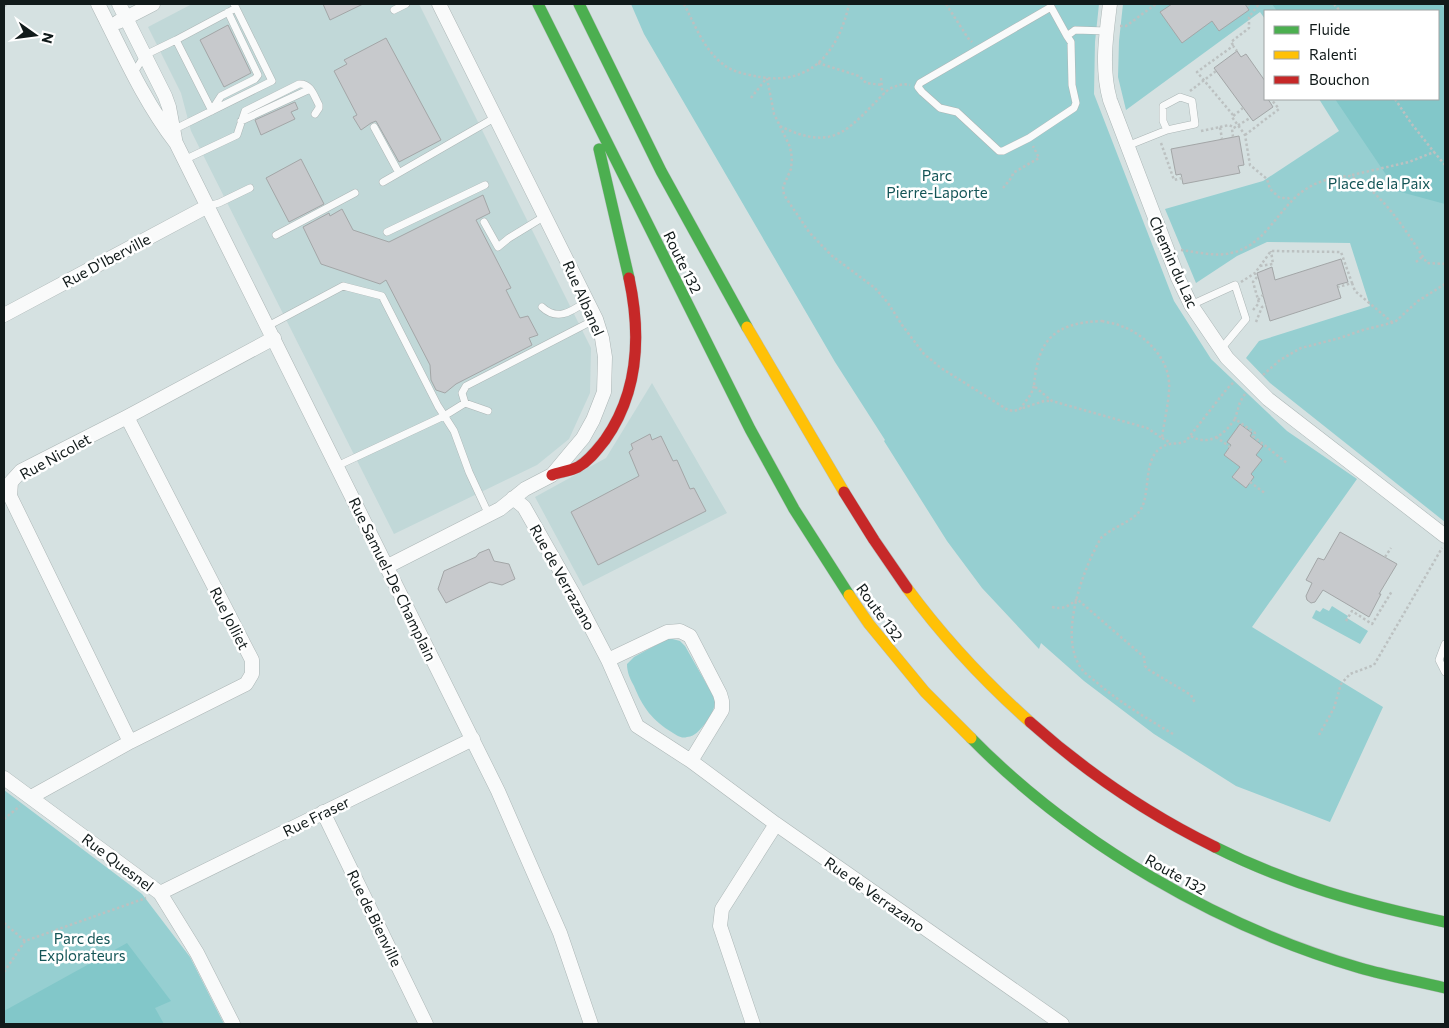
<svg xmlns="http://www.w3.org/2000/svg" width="1449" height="1028" viewBox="0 0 1449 1028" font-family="Commissioner,sans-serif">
<rect width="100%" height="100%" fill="#d5e1e1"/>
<path fill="#c1d8d8" d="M192 4H419L591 348 590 393 569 439 537 465 394 534 191 131 181 93 148 27Z
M652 383 727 513 583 586 535 497 606 458Z"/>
<path fill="#96cfd1" d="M631 4H1099L1095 42 1094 94 1174 301 1211 359 1287 431 1357 479 1252 627 1383 707 1330 822 1236 786 1154 734 1084 681 1041 643 1039 649 982 588 947 541 884 441 885 440 835 362 644 34Z
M1123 4H1445V522L1270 383 1246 358 1259 341 1370 306 1350 243 1267 242 1237 256 1196 283 1165 209 1263 181 1339 131 1319 99H1438V11H1265V19L1260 12 1126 110 1118 77 1119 41Z
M1332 606 1348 616 1347 618 1368 631 1360 644 1312 618 1316 610 1320 612 1323 608 1329 611Z
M669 638 680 641 685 646 715 699C715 710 711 715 705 724 699 730 696 736 687 737 681 739 677 735 673 733 652 720 643 708 634 686 630 679 627 672 627 664L634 657Z
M4 790 142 894 190 957 224 1024H4Z"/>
<path fill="#82c7c9" d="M1272 4H1440L1445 9V204L1397 191 1335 99H1438V11H1277Z
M127 943 171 1001 155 1008 164 1024H4V1011Z"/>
<path fill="#c7c9cc" stroke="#a3a6a7" d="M323 4H363L330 20Z
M1172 4H1245L1249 10 1219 31 1212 21 1182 43 1160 12Z
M228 25 251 73 224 87 200 40Z
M386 38 441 140 399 162 376 121 371 123 361 130 353 117 357 115 334 71 347 64 344 60Z
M1237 51 1241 57 1246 54 1265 81V99H1268L1273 107 1253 121 1214 68Z
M295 102 298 109 291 112 295 119 261 135 255 120Z
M1239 136 1244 165 1238 166 1240 173 1183 184 1181 174 1176 175 1171 149Z
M301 159 324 204 289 222 266 178Z
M483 195 490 213 476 220 511 288 506 290 520 318 528 316 538 335 529 338 532 345 456 384 445 393 436 390 431 380 430 365 386 280 380 284 321 264 303 227 329 213 330 216 342 209 353 230 389 242Z
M1341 259 1348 282 1337 285 1341 298 1270 321 1257 273 1272 267 1275 280Z
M1240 424 1252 433 1250 436 1263 446 1256 455 1262 460 1251 474 1254 477 1246 488 1232 477 1240 467 1224 455 1231 445 1227 442Z
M650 434 652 440 661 436 673 461 677 460 690 489 694 488 706 511 598 565 571 512 639 476 629 452 633 449 631 444Z
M1340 532 1397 564 1379 594H1381L1369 617 1323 590 1315 602 1311 603 1307 600 1306 596 1312 583 1306 580 1318 558 1324 560Z
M489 549 494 561 509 564 515 579 502 585 490 582 446 603 438 589 444 571 476 557 479 553Z"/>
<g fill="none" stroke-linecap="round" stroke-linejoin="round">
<defs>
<path id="lane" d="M394 10 406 4
M1067 36 1071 42 1072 85 1076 103 1074 108 1029 138 1003 151H999L957 112 940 108 922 92 918 87 920 83 1051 7 1067 36 1075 30 1107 31
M133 74 145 55 176 40
M212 110 221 96 255 79 258 75 228 12
M212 111 176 40 236 8
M241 121 310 89
M374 127 399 173
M173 130 272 81 234 4
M1127 146 1167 130 1195 124 1192 101 1180 97 1163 106V121L1167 130
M184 160 237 135 245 111 299 84C311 83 314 96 319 105V108L315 114
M383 182 496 117
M208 206 219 203 250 188
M484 222 498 247 509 238 545 216
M387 232 485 185
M276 235 355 193
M1191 305 1235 285 1246 319 1221 349
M542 307C558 322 572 311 587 301
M268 326 343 286 382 296 438 406 454 431 469 472 489 515
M465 403 462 393 466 386 596 319
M337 466 444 416 465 403 488 411
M1445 644 1439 660 1445 672"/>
<path id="street" d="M98 4C122 51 143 100 176 143L498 791 560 933 591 1024
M119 4 165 96 169 107 175 139
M1110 4C1106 36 1101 68 1110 100L1178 278 1191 305 1227 358 1268 399 1445 536
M118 22 153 4
M4 315 208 206
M513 498 524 507 574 595 608 660 637 726 691 761 776 824 1062 1024
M386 567 500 509 525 489 552 475 572 451 583 438 593 420 604 392 605 357 602 338 596 319 439 4
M608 660 667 632 680 631 690 636 720 694 722 701V710L691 761
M130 742 10 496 11 482 21 471 127 417 274 338
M4 778 160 893 197 953 233 1024
M31 797 130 742 246 684 252 674V660L127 417
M323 812 426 1024
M160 893 473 739
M753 1024 720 926 722 909 776 824"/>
<path id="fast" d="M538 4 750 429 794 509 849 595
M579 4 661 171 747 327
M599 149 629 278
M971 738C1074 843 1219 927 1360 968 1388 976 1417 981 1445 988
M1215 847C1288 884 1365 905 1445 922"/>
<path id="slow" d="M747 327 844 492
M907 588C943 637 985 682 1030 722
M849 595 869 624 925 692 971 738"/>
<path id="jam" d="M552 475C560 472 570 471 578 467 589 461 597 450 605 440 639 392 641 334 629 278
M844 492 874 540 907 588
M1030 722C1086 772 1148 814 1215 847"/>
</defs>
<use href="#lane" stroke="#acb6b6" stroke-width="8"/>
<use href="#street" stroke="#acb6b6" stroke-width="15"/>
<use href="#fast" stroke="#b7bebe" stroke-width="12"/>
<use href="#slow" stroke="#b7bebe" stroke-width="12"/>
<use href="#jam" stroke="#b7bebe" stroke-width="12"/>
<path stroke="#bcc1c1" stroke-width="2.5" stroke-dasharray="2.5 2.5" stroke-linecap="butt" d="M684 4C695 25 704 50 724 65 733 72 748 75 760 77 812 86 839 50 849 4
M946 4 968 38 972 42
M1334 4 1340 11
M4 6 8 4
M1247 6 1251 4
M1120 26H1126L1156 4
M1233 45 1231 42 1249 28V17L1259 4
M818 63 859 76 866 83 882 85
M767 78 774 114 780 126C838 155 850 125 889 89 896 86 902 83 910 85
M881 78 882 89 884 94
M1190 91 1216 71
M751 98 766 79
M1395 99 1411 123 1434 152
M1243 108 1232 117 1245 135 1250 165 1267 179 1270 189 1280 198H1288L1291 201
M1233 115 1197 72 1233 46 1237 51
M780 126 790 147 792 158 791 169 783 187 784 195 809 232 831 255 875 288 888 303 902 325 924 354 941 368 1008 410 1014 411 1020 409
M1220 127 1229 125 1235 128
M1201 131 1220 127 1222 139
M1245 135 1279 109 1271 99
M1233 137 1232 129 1250 118
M1161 143 1174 180 1182 178
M1352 175 1409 162 1434 152 1445 165
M1003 188 1012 177 1013 173 1039 158 1033 146
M1181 250C1197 252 1216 257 1231 253 1265 246 1277 210 1303 191 1317 181 1334 177 1350 176 1383 192 1408 234 1427 263L1445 264
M1416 262 1423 256
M1260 266 1273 264 1271 251
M1241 282 1255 273
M1352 283 1355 291 1393 323
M1258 300 1263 295
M1253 310 1259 303 1253 282 1257 277 1255 273 1271 251 1341 252 1352 283 1338 287
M1102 321C1108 323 1115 323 1121 326 1144 334 1168 357 1169 383 1170 399 1164 421 1162 438L1147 428 1052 401 1034 386C1038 338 1055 323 1102 321Z
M1256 322 1262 307 1266 305
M1263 375 1280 360 1301 348 1340 338 1363 330 1395 322 1418 301 1445 284
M1034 386 1031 394 1020 409 1044 401H1051
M1245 394 1240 402 1235 419 1255 433 1253 436 1288 464
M1191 436C1209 447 1225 434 1235 419
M1216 437 1230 447
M1162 438 1171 443
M1250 482 1266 494
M1385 557 1391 548
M1052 607C1063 610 1069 606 1077 599L1144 657 1145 666 1149 670 1191 695 1195 703
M1346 621 1352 611 1372 624 1392 591
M1173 734C1146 718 1119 702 1095 681 1090 677 1084 673 1081 668 1058 636 1083 569 1101 538 1112 527 1133 522 1141 509 1151 493 1142 456 1164 446 1171 442 1179 445 1186 441L1226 390 1234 382
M1319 735 1334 708 1341 684 1350 674 1374 665 1442 548
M4 819 20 806
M4 923 25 941
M4 972 25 941 146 898"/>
<use href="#lane" stroke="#f9fafa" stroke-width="7"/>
<use href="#street" stroke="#f9fafa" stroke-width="14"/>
<use href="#fast" stroke="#4caf50" stroke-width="11"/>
<use href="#slow" stroke="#ffc107" stroke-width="11"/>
<use href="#jam" stroke="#c62828" stroke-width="11"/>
</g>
<g text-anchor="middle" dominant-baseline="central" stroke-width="5" stroke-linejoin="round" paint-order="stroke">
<g font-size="15" fill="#145557" stroke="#fff">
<text x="937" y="175">Parc<tspan x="937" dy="17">Pierre-Laporte</tspan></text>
<text x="1379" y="183">Place de la Paix</text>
<text x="82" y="938">Parc des<tspan x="82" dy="17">Explorateurs</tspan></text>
</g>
<g font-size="15" fill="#111a1a" stroke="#fff">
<text transform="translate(106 260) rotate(-28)">Rue D'Iberville</text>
<text transform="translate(683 262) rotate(64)">Route 132</text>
<text transform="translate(1174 262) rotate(66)">Chemin du Lac</text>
<text transform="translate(584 298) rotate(66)">Rue Albanel</text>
<text transform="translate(55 456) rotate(-29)">Rue Nicolet</text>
<text transform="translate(563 577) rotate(61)">Rue de Verrazano</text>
<text transform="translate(393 579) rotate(64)">Rue Samuel-De Champlain</text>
<text transform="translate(880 612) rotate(54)">Route 132</text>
<text transform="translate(230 618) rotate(63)">Rue Jolliet</text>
<text transform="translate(316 816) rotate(-26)">Rue Fraser</text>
<text transform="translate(118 862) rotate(37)">Rue Quesnel</text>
<text transform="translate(1176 874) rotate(29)">Route 132</text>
<text transform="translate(875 894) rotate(35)">Rue de Verrazano</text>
<text transform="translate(375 918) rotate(64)">Rue de Bienville</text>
</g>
</g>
<rect width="1449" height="1028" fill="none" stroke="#111a1a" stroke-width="10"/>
<rect x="1264" y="10" width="175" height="90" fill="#ffffff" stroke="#a0a3a3"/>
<rect x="1274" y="26" width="25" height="8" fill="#4caf50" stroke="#a0a3a3"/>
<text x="1309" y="35" font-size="15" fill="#111a1a">Fluide</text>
<rect x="1274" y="51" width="25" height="8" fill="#ffc107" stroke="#a0a3a3"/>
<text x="1309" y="60" font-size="15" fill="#111a1a">Ralenti</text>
<rect x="1274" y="76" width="25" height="8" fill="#c62828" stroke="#a0a3a3"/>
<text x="1309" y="85" font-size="15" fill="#111a1a">Bouchon</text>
<g transform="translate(35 35) rotate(104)" stroke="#ffffff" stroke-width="4" paint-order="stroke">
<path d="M0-4L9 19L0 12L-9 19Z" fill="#111a1a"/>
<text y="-8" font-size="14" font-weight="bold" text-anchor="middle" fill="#111a1a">N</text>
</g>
</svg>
